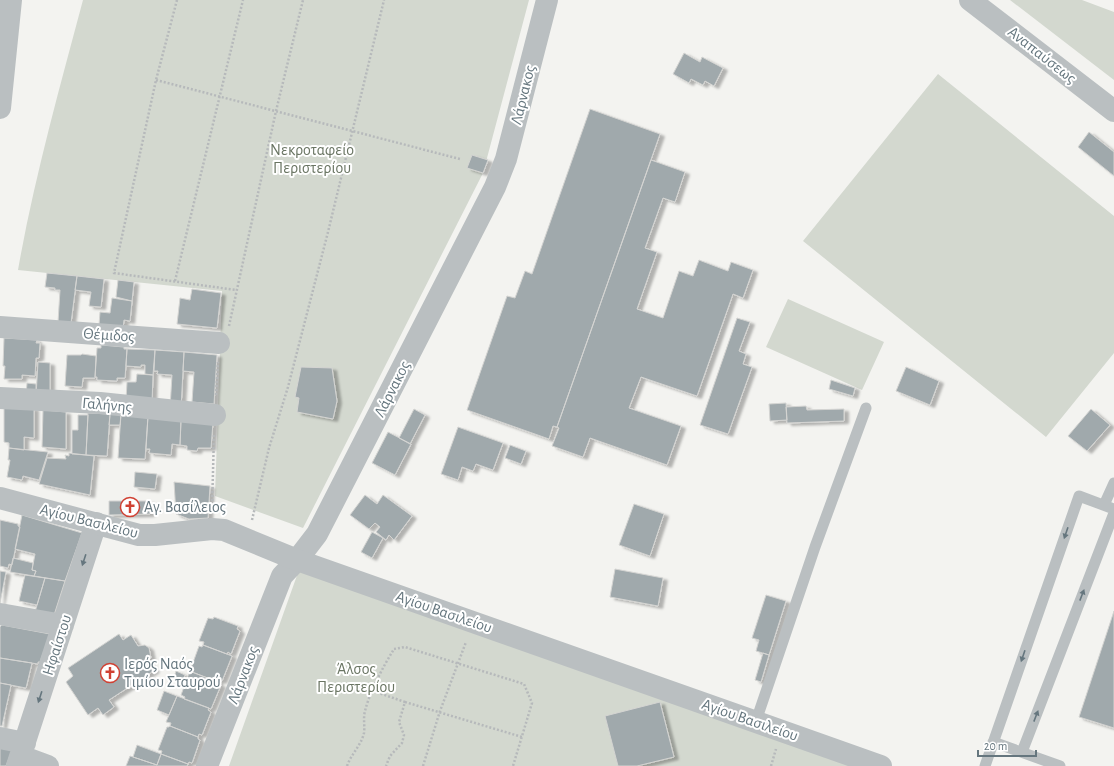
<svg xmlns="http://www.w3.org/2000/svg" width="1114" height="766" viewBox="0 0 1114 766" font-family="'Alegreya Sans',sans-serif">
<defs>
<filter id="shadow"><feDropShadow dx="4.5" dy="2.5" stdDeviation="1" flood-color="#0004"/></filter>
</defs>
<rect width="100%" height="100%" fill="#f3f3f0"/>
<path fill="#d3d8cf" d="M83 0H529L483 173 303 528 215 496 222 291 18 270C34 179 59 90 83 0Z
M1010 0H1082L1114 12V80Z
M938 74 1114 216V353L1046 437 803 241Z
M788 299 884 342 862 390 766 347Z
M300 567 864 766H229Z"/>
<path fill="#a0a9ac" stroke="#d4d4d2" filter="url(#shadow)" d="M684 53 700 62 702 57 723 68 714 86 705 81 703 85 691 79 689 83 673 74Z
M590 109 660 134 557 427 553 426 549 439 467 410 507 296 515 298 525 271 532 274Z
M1089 132 1114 152V176L1078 147Z
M472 155 488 160 483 173 467 168Z
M651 160 685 172 675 202 663 198 645 248 657 252 637 309 663 318 679 271 693 276 699 260 728 271 731 262 753 270 743 298 733 294 697 396 641 377 629 408 681 426 667 465 590 438 583 457 552 446 559 428 557 427Z
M47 273 77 276 71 323 58 322 60 290H55V288L45 287Z
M77 276 104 279 101 307 89 306 91 292 75 290Z
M118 280 134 282 132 301 116 297Z
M192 289 221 293 217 328 177 324 180 298 190 300Z
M112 298 132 301 130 321 124 320 123 328 99 325 100 312 110 313Z
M737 318 750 322 739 351 746 354 743 364 752 367 728 434 700 425Z
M4 338 37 340 36 343H40L39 358H36L35 376 22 375V379H4L5 366H3Z
M101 345 124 347V349H127L125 378H117V381L97 380V377H95L97 348H101Z
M127 349 155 350 153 375 145 374V365H141V367L126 366Z
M155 350 184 352 181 408H170L172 375 157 374 158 371H154Z
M184 352 217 355 214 404 192 402 194 372 183 371Z
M82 354 96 356 95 378H83L82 387 65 386 67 355H81Z
M38 362 50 363V397L36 396Z
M301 367 332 368 337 401 333 419 297 412 299 398 295 397Z
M906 367 939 381 930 405 896 391Z
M137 374 153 375 152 402 126 400 127 382H136Z
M831 380 855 388 853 396 829 389Z
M27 383 36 384V396L26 395Z
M786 403 787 420 770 421 769 404Z
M806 406 807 410 844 409V421L787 423 786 407Z
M4 407 34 408V438L24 437V450L9 448V443L4 442Z
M414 409 425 415 410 444 399 438Z
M1091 409 1110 425 1087 451 1068 436Z
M43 410 66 412V449L42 447Z
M88 413 110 414 107 456 86 455Z
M110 414H121L120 425H109Z
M121 414 148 416 145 459 118 458Z
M78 415H88L86 455 72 454V430H78Z
M148 416 181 420 180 445 172 444 171 455 149 453 150 449H146Z
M181 420 213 422 211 448H198L197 451 187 450V446L180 445Z
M458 427 503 443 493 470 476 464 473 471 462 467 458 480 441 474Z
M388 432 411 444 395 475 372 463Z
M510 445 526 451 521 464 505 458Z
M9 448 48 452 39 480 23 476 22 480 7 477 10 460H8Z
M69 453 94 456 90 495 39 484 47 458 66 459 65 455 69 456Z
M135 472 157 474 155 489 134 487Z
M174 482 210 486 208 518 189 519 176 514Z
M365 495 377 504 383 495 412 516 394 540 389 535 386 540 376 532 380 527 375 523 369 529 350 515Z
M109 501H150L151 508 150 514 109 515Z
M634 504 664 514 650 556 619 545Z
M22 515 82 533 65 581 34 576 36 571 32 570 35 554 15 549Z
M0 520 18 524V526L20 527 12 565 9 564 8 568 0 566Z
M372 532 383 538 372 558 361 552Z
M13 558 33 563 32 570 36 571 34 576 10 572Z
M615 569 663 578 658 606 610 597Z
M0 571 6 572 0 603Z
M25 575 45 578 37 605 19 601Z
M45 578 65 581 54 615 35 612Z
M766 595 786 601 769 655 756 651 759 640 752 638Z
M1114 611V728L1079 717Z
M214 617 238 626 237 629 240 631 231 654 228 652 227 654 203 645 204 642 199 641 208 618 213 619Z
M2 625 50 634 40 662H38V664L0 658V627Z
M119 634 123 640 131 635 138 646 145 645 149 648 151 658 148 661 155 670 109 700 114 707 103 715 98 708 88 715 66 682 73 676 68 668Z
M203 645 232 656 222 681 219 680 218 682 192 672 193 669 191 668 199 646 202 647Z
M763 653 769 655 761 682 755 680Z
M0 658 32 663 26 688 0 683Z
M176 671 185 675 182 683 173 680Z
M192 672 218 682V684L221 685 211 709 184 699 185 697 181 695 189 673 191 674Z
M0 683 11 685 2 726H0Z
M164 691 177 696 169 715 157 710Z
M177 696 209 708 208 710 211 712 202 735 199 734 198 737 170 726 171 723 166 722Z
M660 702 674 757 637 766H618L605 716Z
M170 726 198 737V739L200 740 192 763 189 762 188 764 161 754 162 751 158 750 167 727H169Z
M137 745 161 754 157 765 133 757Z
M0 746 13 748 6 766H0Z
M161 754 188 764 187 766H126L130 756 157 765Z"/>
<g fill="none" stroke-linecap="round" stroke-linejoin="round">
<path stroke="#b6b9bb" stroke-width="2.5" stroke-dasharray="2 2" stroke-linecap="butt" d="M177 0 156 80 114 273 236 290
M156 80 460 159
M175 281 243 0
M229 326 276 111 303 0
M216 395 218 362
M212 509 214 434
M252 520 269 448 288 387 328 232 384 0
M373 691 405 702 399 722 404 735 402 743 390 756 386 766
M405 702 522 737
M347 766C351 754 361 746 364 733 365 726 363 718 365 711 370 691 383 667 394 649L405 647 524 684 532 703 513 766
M423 766 440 711 466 642
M771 766 776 749"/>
<path stroke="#babfc1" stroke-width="11" d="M1104 505 1114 483
M756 721 815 547 866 408
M993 742 1060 766
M1022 752 1114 513
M985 766 1079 496 1114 509"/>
<path stroke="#babfc1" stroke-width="22" d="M0 108 11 0
M0 327 219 343
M0 398 100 403 215 415
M0 614 63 625
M0 738 25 743
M21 756 48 766
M17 766 96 523
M207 766 282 576 297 560 317 534 495 187 506 159 547 0"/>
<path stroke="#babfc1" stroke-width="22" d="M970 0 1114 111
M0 498 139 535H155L212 529 224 530 297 560 881 766"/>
</g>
<defs><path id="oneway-solid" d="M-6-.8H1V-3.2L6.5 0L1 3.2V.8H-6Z"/></defs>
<g fill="#65767e">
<use href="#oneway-solid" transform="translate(1066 533) rotate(109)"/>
<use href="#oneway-solid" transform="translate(84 560) rotate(108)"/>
<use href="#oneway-solid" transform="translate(1082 595) rotate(-69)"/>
<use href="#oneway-solid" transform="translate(1023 656) rotate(109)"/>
<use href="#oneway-solid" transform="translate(40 697) rotate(108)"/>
<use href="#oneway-solid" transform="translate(1036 716) rotate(-69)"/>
</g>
<defs>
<symbol id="church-ring" viewBox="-11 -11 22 22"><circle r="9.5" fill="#fff" stroke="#d04133" stroke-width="1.5"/><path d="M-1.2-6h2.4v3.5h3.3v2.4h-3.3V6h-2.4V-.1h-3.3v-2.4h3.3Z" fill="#d04133"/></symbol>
</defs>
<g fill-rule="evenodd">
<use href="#church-ring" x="119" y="496" width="22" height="22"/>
<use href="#church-ring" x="99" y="662" width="22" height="22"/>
</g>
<g text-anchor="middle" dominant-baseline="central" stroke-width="4" stroke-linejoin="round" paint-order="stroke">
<g font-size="16" fill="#65767e" stroke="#fff">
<text transform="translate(1042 55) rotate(38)">Αναπαύσεως</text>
<text transform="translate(523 95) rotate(-76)">Λάρνακος</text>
<text transform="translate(109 335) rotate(4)">Θέμιδος</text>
<text transform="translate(392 389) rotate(-63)">Λάρνακος</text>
<text transform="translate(107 405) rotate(5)">Γαλήνης</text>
<text transform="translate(89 521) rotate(14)">Αγίου Βασιλείου</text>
<text transform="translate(444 612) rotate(19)">Αγίου Βασιλείου</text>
<text transform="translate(57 645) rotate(-72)">Ηφαίστου</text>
<text transform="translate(243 675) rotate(-69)">Λάρνακος</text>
<text transform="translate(750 720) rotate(19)">Αγίου Βασιλείου</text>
</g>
<g font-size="16" fill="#6a7563" stroke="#fff">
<text x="312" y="150">Νεκροταφείο<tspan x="312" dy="18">Περιστερίου</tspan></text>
<text x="356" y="669">Άλσος<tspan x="356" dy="18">Περιστερίου</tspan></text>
</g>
<g font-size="16" fill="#65767e" stroke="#fff" text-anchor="start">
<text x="144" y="507">Αγ. Βασίλειος</text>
<text x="124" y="664">Ιερός Ναός<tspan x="124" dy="18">Τιμίου Σταυρού</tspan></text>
</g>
</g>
<path d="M978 750v6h58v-6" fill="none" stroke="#65767e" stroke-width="2"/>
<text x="984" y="750" font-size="12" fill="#65767e" stroke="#ffffff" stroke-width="3" paint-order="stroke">20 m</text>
</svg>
